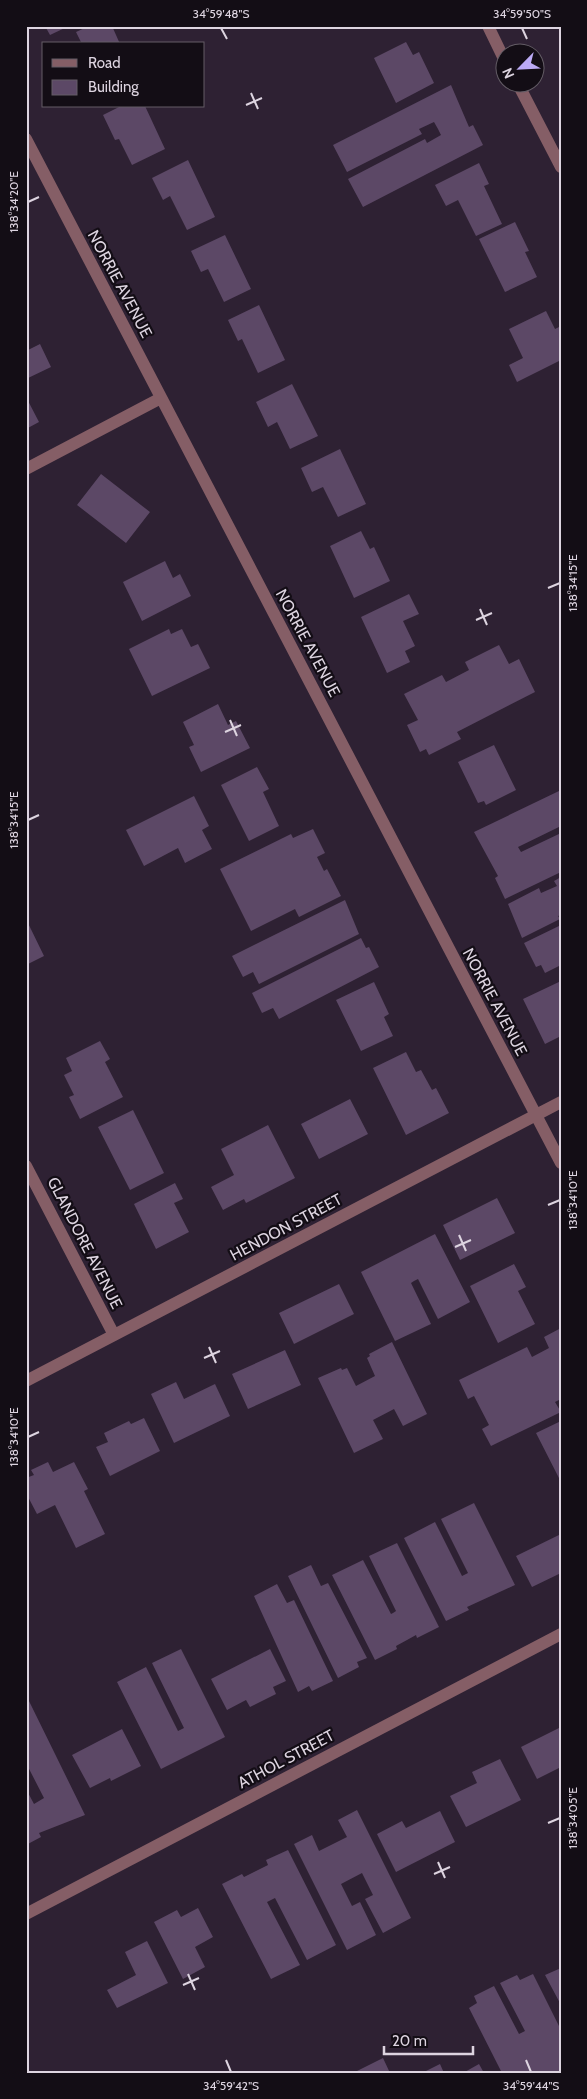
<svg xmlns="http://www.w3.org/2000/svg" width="587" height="2099" viewBox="0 0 587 2099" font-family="Cabin,sans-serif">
<rect width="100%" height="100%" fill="#2e2133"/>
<path fill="#5c4866" d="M45 26H69L50 35Z
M89 26H112L120 44H82L76 32Z
M406 42 413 55 419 52 434 83 396 103 374 58Z
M451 85 469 127 473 125 483 145 363 207 348 179 425 139 427 143 441 135 438 129 434 122 419 129 422 134 347 172 333 145Z
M121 106H145L165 149 132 165 119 139 115 140 103 115Z
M188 160 215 217 187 230 170 196 163 200 152 178Z
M479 163 489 184 484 186 502 224 476 236 458 200 446 206 435 185Z
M515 222 529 251 525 252 537 277 505 292 479 239Z
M225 235 251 289 224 302 208 269 201 272 191 251Z
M259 305 285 360 258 373 242 339 238 341 228 320Z
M546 311 555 329 561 326V360L517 382 509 365 523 358 509 329Z
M40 344 51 367 26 379V351Z
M292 384 318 436 290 449 277 422 268 427 256 402Z
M26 397 39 422 26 429Z
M340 449 366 504 338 517 323 487 312 492 301 468Z
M101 474 150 512 126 543 77 505Z
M361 531 370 549 374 547 390 581 354 598 330 546Z
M165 561 173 578 180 574 191 596 142 621 123 582Z
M409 594 419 614 403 621 415 646 405 651 410 662 387 673 361 617Z
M169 629 171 634 182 629 191 647 198 644 210 668 152 696 129 649Z
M499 645 509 664 519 659 535 692 457 732 461 739 429 755 426 749 420 752 407 725 418 720 404 694 442 675 446 682 469 670 465 662Z
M218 704 228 725 236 721 250 748 201 772 189 747 194 745 183 722Z
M494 745 516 790 486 805 484 801 478 803 458 762Z
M257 767 269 789 263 792 279 826 249 841 221 785Z
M559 791 561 795V826L518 847 521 852 561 833V872L505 899 495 878 498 876 474 832Z
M194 796 209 826 202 830 212 849 185 863 178 848 144 866 126 830Z
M313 829 325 853 317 857 324 871 327 869 341 896 299 917 295 909 251 931 220 869 291 834 293 838Z
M561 877V915L558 916 560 919 522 938 508 904 539 888 541 893 557 886 554 881Z
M345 900 359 934 259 984 253 972 243 977 232 956Z
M26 919 44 956 26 965Z
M561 925V965L545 973 541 965 536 967 524 943Z
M361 938 366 948 369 947 379 967 279 1019 273 1008 262 1013 252 993Z
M561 981V1036L545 1044 523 999Z
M374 982 389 1014 384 1017 393 1036 361 1051 336 1000Z
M100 1041 110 1059 105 1062 123 1097 80 1119 69 1097 74 1095 64 1075 72 1071 66 1058Z
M406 1052 416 1072 421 1070 432 1090 436 1088 449 1113 406 1135 373 1068Z
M350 1099 368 1134 319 1159 301 1124Z
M133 1110 164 1173 130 1190 98 1127Z
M268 1125 295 1178 246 1203 244 1199 223 1210 211 1187 234 1175 221 1149Z
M175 1183 183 1199 174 1203 189 1232 156 1249 134 1204Z
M497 1198 515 1233 460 1260 443 1225Z
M435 1234 470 1302 438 1319 418 1279 414 1281 411 1283 431 1324 395 1341 361 1272Z
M514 1264 526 1287 518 1291 535 1324 498 1343 470 1286Z
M339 1284 354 1314 294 1344 279 1313Z
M561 1328V1399L555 1402 561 1412 491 1446 482 1429 489 1425 474 1396 468 1399 459 1380 527 1347 532 1357 549 1348 544 1337Z
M392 1342 427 1414 403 1426 394 1409 373 1420 383 1439 354 1453 318 1378 341 1368 342 1370 347 1368 356 1386 375 1376 367 1358 370 1356 369 1354Z
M285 1350 301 1385 248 1409 232 1374Z
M176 1382 184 1399 215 1384 230 1416 174 1443 151 1394Z
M144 1418 160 1451 110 1476 96 1447 108 1442 104 1433 129 1421 131 1424Z
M561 1421V1482L536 1433Z
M48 1462 53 1472 74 1462 88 1489 84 1491 105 1534 76 1548 55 1505 37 1514 26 1493V1478L34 1475 31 1470Z
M474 1503 515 1585 467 1607 469 1610 446 1621 404 1538 435 1522 462 1576 468 1573 441 1519Z
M561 1534V1573L532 1587 516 1556Z
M397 1543 439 1627 417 1638 416 1635 407 1640 396 1646 397 1649 375 1660 332 1575 363 1560 391 1614 393 1613 396 1611 369 1556Z
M311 1565 321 1586 328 1583 367 1658 357 1662 359 1667 338 1678 288 1576Z
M277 1584 287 1603 294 1600 333 1681 312 1691 309 1686 298 1692 254 1596Z
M181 1649 225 1737 161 1769 117 1682 146 1667 178 1731 184 1728 152 1663Z
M270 1649 286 1681 273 1687 276 1694 250 1707 246 1700 227 1710 211 1679Z
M28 1699 85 1815 39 1833 41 1837 26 1845V1789L34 1804 44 1798 26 1763Z
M561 1727V1767L537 1779 521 1747Z
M122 1729 141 1766 111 1781 110 1778 90 1788 72 1755Z
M500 1759 521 1800 466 1827 450 1796 477 1783 472 1772Z
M357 1810 411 1918 383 1933 365 1899 373 1895 362 1873 341 1884 352 1906 360 1902 376 1935 347 1950 294 1844 312 1835 319 1851 347 1837 338 1820Z
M440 1811 455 1842 396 1872 377 1834 402 1821 406 1828Z
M288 1850 336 1945 307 1960 275 1898 267 1902 300 1965 271 1979 222 1884 242 1874 244 1877 268 1865 266 1860Z
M198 1908 213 1937 195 1947 205 1967 183 1979 154 1922 177 1910 181 1917Z
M147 1941 168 1983 117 2008 107 1990 136 1975 125 1952Z
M561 1968V2005L545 1975Z
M533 1974 561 2030V2073H502L469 2008 477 2003 474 1996 494 1986 519 2034 525 2031 500 1983 517 1975 520 1980Z
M383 2058 390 2073H353Z
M440 2064 444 2073H422Z
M479 2064 484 2073H463Z"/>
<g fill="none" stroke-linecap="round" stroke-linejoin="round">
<path stroke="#855e66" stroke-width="12" d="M488 26 504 59
M517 82 561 167
M26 139 561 1163
M26 469 161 398
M26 1166 114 1335
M26 1381 561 1102
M26 1914 561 1634"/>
</g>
<path fill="none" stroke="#ddd4e0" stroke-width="2" d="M221 28 227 39M522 28 527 39M251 93 258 109M246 105 262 98M28 202 39 197M548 588 560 583M480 609 487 625M476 620 492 613M230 720 237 736M225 732 241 725M28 820 39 815M548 1205 560 1200M459 1235 466 1251M455 1247 471 1240M209 1347 216 1363M204 1358 220 1351M28 1437 39 1432M548 1823 560 1818M438 1862 445 1878M434 1874 450 1867M188 1974 195 1990M183 1985 199 1978M226 2060 231 2072M526 2060 531 2072"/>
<g text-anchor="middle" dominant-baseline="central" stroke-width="4.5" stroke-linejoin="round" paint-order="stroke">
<g font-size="16" fill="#ddd4e0" stroke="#130d15">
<text transform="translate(120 284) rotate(62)">NORRIE AVENUE</text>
<text transform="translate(308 643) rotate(62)">NORRIE AVENUE</text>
<text transform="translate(495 1002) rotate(62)">NORRIE AVENUE</text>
<text transform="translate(286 1227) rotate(-28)">HENDON STREET</text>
<text transform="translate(85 1243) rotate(63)">GLANDORE AVENUE</text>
<text transform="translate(286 1759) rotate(-28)">ATHOL STREET</text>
</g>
</g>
<rect width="587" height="2099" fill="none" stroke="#130d15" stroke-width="55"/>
<rect x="42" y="42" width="162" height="65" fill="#130d15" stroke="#645d66"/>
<rect x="52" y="59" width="25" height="8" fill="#855e66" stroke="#645d66"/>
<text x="88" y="68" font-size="15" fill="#ddd4e0">Road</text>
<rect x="52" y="80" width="25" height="15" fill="#5c4866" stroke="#645d66"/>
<text x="88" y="92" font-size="15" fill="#ddd4e0">Building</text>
<g transform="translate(520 68) rotate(246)"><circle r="24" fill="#130d15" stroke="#645d66"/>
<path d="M0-4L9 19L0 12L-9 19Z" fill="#bcaaf5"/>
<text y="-8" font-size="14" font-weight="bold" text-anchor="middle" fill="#ddd4e0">N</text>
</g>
<path d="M384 2046v8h89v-8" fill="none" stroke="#ddd4e0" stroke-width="2.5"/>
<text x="392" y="2046" font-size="15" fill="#ddd4e0" stroke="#130d15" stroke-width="4" paint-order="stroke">20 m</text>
<rect x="28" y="28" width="532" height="2044" fill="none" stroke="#ddd4e0" stroke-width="2"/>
<g font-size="12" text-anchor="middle" fill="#ddd4e0">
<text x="221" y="18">34°59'48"S</text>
<text x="522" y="18">34°59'50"S</text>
<text transform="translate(14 202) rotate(-90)" y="4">138°34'20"E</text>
<text transform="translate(573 583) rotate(-90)" y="4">138°34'15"E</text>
<text transform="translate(14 820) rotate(-90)" y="4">138°34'15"E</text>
<text transform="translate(573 1200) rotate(-90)" y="4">138°34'10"E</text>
<text transform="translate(14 1437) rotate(-90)" y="4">138°34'10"E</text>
<text transform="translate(573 1818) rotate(-90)" y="4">138°34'05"E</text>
<text x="231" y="2090">34°59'42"S</text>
<text x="531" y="2090">34°59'44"S</text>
</g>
</svg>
